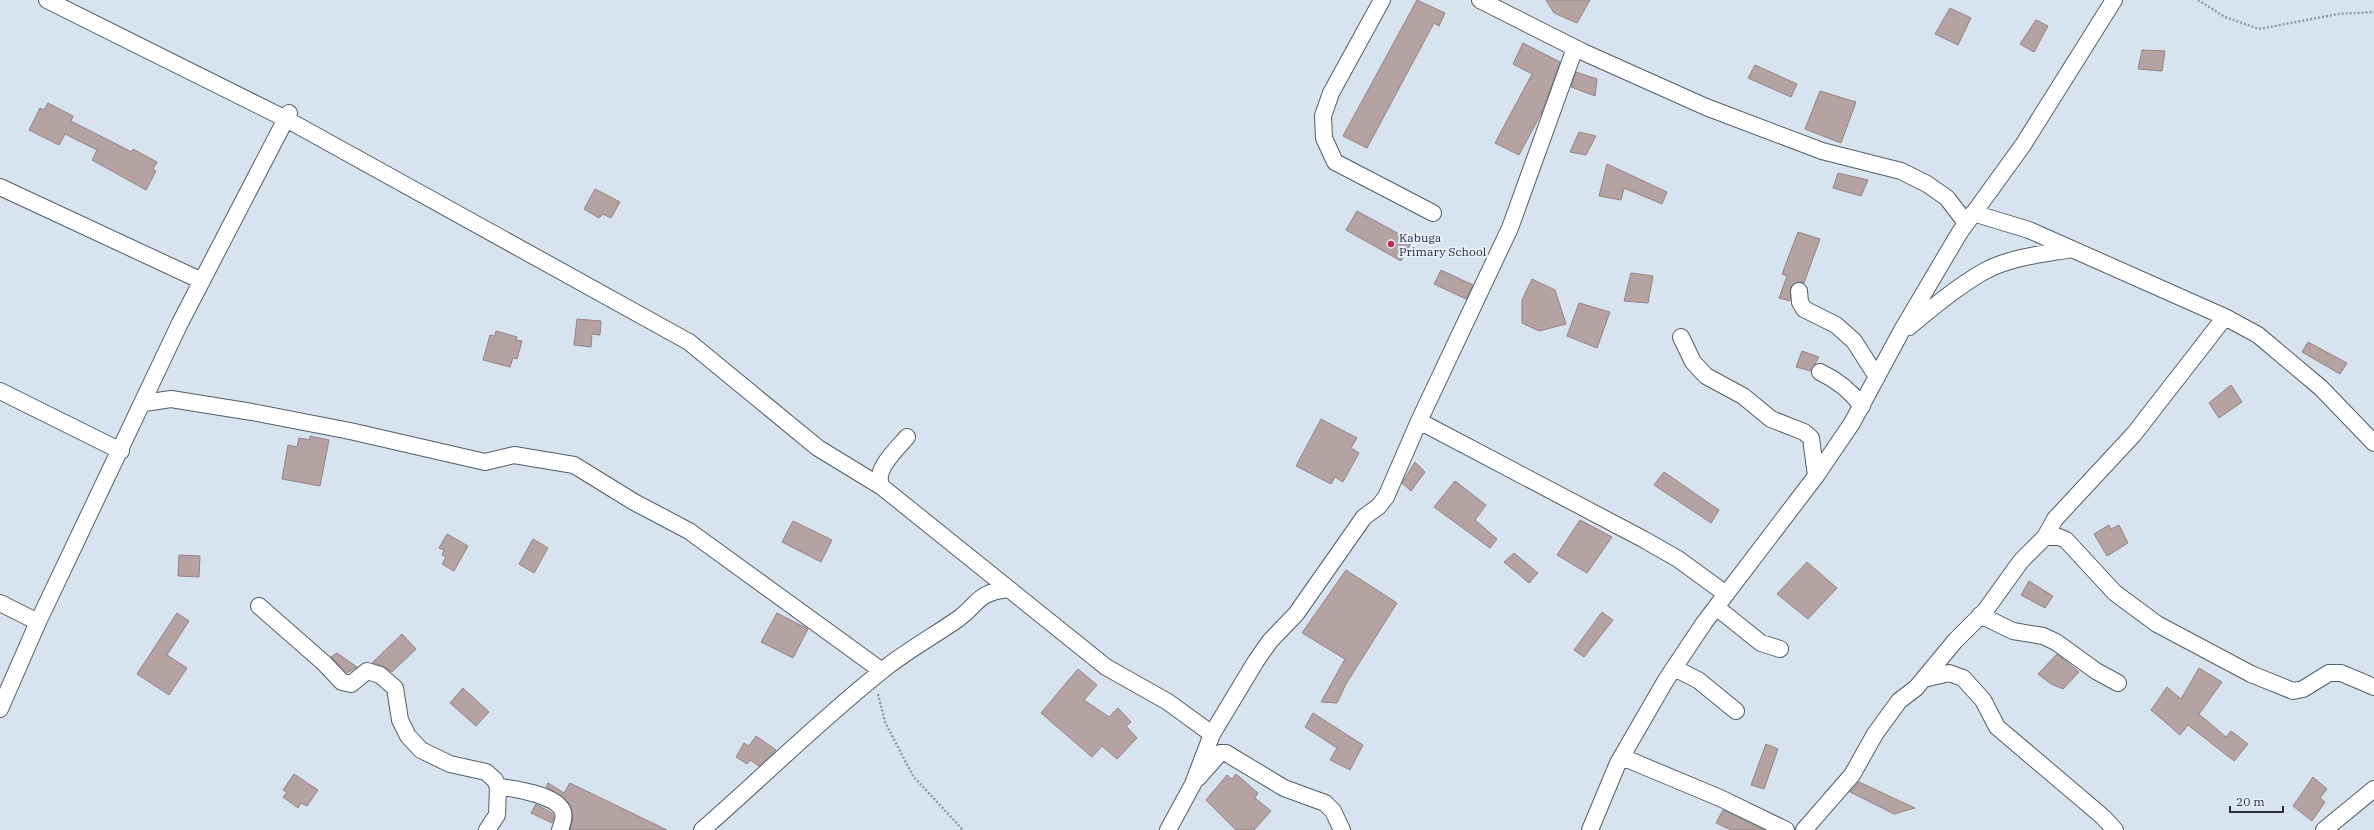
<svg xmlns="http://www.w3.org/2000/svg" width="2374" height="830" viewBox="0 0 2374 830" font-family="'IBM Plex Serif',serif">
<rect width="100%" height="100%" fill="#d7e4ef"/>
<path fill="#b5a3a3" stroke="#958384" d="M1417 0 1445 13 1439 26 1434 23 1367 148 1343 136Z
M1546 0H1590L1577 23 1554 13Z
M1950 8 1971 18 1958 45 1935 34Z
M2036 20 2048 26 2034 52 2020 44Z
M1523 43 1560 62 1542 112 1519 155 1495 143 1532 74 1513 64Z
M2142 50 2165 51 2162 71 2138 69Z
M1755 65 1797 84 1791 97 1748 78Z
M1576 72 1597 79 1595 96 1571 87Z
M1820 91 1856 102 1841 143 1805 129Z
M48 103 73 116 71 121 132 152 133 149 157 162 153 169 156 171 146 190 92 160 97 150 65 134 59 145 29 130 40 108 44 110Z
M1579 132 1596 136 1586 155 1570 152Z
M1607 164 1667 192 1662 204 1624 188 1621 200 1599 196Z
M1838 173 1868 180 1861 196 1833 188Z
M595 189 620 202 611 218 603 214 599 218 584 209Z
M1357 211 1412 241 1401 261 1346 230Z
M1798 232 1820 239 1804 283 1798 282 1791 287 1790 301 1779 298 1787 276 1782 274Z
M1441 270 1473 285 1466 299 1434 284Z
M1631 273 1653 276 1648 303 1624 301Z
M1532 279 1555 290 1566 324 1539 331 1522 323V300Z
M1579 303 1610 312 1597 348 1567 336Z
M577 319 601 321 600 335 592 334 591 347 574 345Z
M496 331 517 337 516 340 522 341 517 359 513 358 510 367 483 360 490 335 495 336Z
M2308 342 2347 363 2340 374 2302 352Z
M1802 351 1819 357 1811 371 1796 367Z
M2231 385 2242 402 2219 418 2209 403Z
M1321 419 1357 438 1351 448 1359 453 1343 482 1335 477 1331 484 1296 466Z
M310 436 329 440 320 486 282 479 288 445 297 447 299 438 310 440Z
M1415 462 1425 472 1411 491 1402 483Z
M1664 472 1719 510 1711 523 1654 485Z
M1455 481 1486 505 1475 520 1497 539 1490 548 1434 507Z
M1580 520 1612 537 1587 573 1557 555Z
M793 521 832 540 821 562 782 542Z
M2109 525 2111 529 2119 525 2128 543 2107 556 2094 534Z
M447 534 468 546 454 571 442 564 446 557 442 555 444 550 439 548Z
M533 539 548 548 534 573 519 564Z
M1514 553 1538 573 1529 583 1504 562Z
M179 555 200 556 199 577 178 576Z
M1807 562 1837 588 1808 619 1777 594Z
M1346 570 1397 603 1346 684 1337 703 1321 702 1345 659 1302 633Z
M2029 581 2053 596 2045 608 2021 595Z
M1602 612 1613 620 1584 657 1574 650Z
M177 613 189 621 167 655 187 668 169 695 137 674Z
M777 613 808 629 793 658 761 642Z
M402 634 416 649 392 672 383 666 372 663Z
M337 653 357 667 347 673 331 657Z
M2057 654 2079 672 2063 689 2051 684 2038 674Z
M2199 668 2222 682 2199 714 2226 737 2231 731 2248 744 2234 761 2188 725 2180 735 2151 710 2167 687 2181 699Z
M1078 669 1097 685 1084 700 1109 717 1118 708 1131 722 1126 726 1137 738 1117 759 1102 746 1092 757 1041 713Z
M463 688 489 712 476 726 450 703Z
M1313 713 1363 745 1350 770 1330 760 1337 748 1305 727Z
M756 736 776 750 759 766 750 760 747 764 736 757 744 743 749 746Z
M1766 744 1778 749 1764 789 1751 785Z
M294 774 318 790 307 806 301 803 298 808 283 797 287 792 283 790Z
M1236 774 1258 793 1255 798 1271 811 1254 830H1236L1206 800 1227 775 1232 779Z
M2313 777 2327 789 2320 798 2325 802 2312 821 2293 806Z
M1859 782 1915 808 1894 814 1850 792Z
M548 783 564 793 570 783 667 830H570L573 818 571 807 565 799 546 787Z
M536 804 552 813 554 817 552 823 531 813Z
M1723 810 1764 830H1731L1716 823Z"/>
<g fill="none" stroke-linecap="round" stroke-linejoin="round">
<defs>
<path id="minor" d="M47 0 286 119 689 342 818 448 882 487
M1382 0 1331 93 1323 116 1324 138 1335 162 1433 213
M1480 0 1583 52 1706 107 1822 151 1901 171 1927 184 1947 198 1966 223
M0 187 202 281
M1973 213 2029 230 2225 317 2258 335 2321 388 2374 443
M1799 291 1800 302 1804 309 1836 325 1854 341 1877 377
M1909 327C1933 307 1957 287 1983 272 2009 257 2044 254 2072 249
M1681 337 1693 362 1706 376 1743 396 1771 419 1804 432 1811 438 1816 476
M1820 372C1837 380 1850 390 1862 406
M0 391 121 451
M144 403 171 399 252 412 350 431 485 462 514 455 574 465 634 502 689 531 882 671
M1419 421 1643 539 1678 559 1726 594
M907 437C897 449 872 471 882 487L1106 667 1168 702 1212 734
M2045 537H2059L2066 540 2115 593 2157 624 2251 674 2293 691 2303 689 2329 673H2341L2374 687
M0 603 38 622
M259 606 324 663 342 682 351 684 367 671 380 675 395 688 400 720 408 736 421 750 450 764 486 772 495 780 498 787 497 815 487 830
M1716 607 1761 643 1780 649
M1980 615 2013 631 2043 636 2056 642 2096 671 2118 683
M1674 668 1698 680 1736 711
M1924 679 1949 673 1963 678 1983 700 1997 727 2103 817 2115 830
M0 709 38 622 180 323 289 113
M1622 757 1720 798 1786 830
M1198 778 1220 753H1226L1284 788 1325 803 1333 811 1342 830
M498 787C513 788 558 795 563 812 565 819 562 824 560 830
M702 830C764 776 823 717 888 666 910 649 935 635 958 619 980 603 976 593 1008 589
M1168 830 1193 784 1212 734 1256 661 1270 641 1296 614 1364 517 1378 507 1386 497 1419 421 1510 228 1575 48
M1590 830 1618 763 1666 680 1704 623 1816 476 1852 423 1902 330 1960 232 2023 145 2114 0
M1804 830 1852 775 1875 734 1899 701 1916 688 1955 641 1985 611 2021 561 2045 537 2055 519 2134 434 2225 317
M2324 830 2374 789"/>
</defs>
<use href="#minor" stroke="#525d67" stroke-width="18"/>
<path stroke="#909aa3" stroke-width="2.5" stroke-dasharray="2 2" stroke-linecap="butt" d="M2198 0 2225 17 2259 29 2338 14 2374 12
M878 694 885 722 913 776 963 830"/>
<use href="#minor" stroke="#fff" stroke-width="16"/>
</g>
<circle fill="#c02f4a" stroke="#e4f1fd" stroke-width="1.5" cx="1391" cy="244" r="4"/>
<g text-anchor="middle" dominant-baseline="central" stroke-width="4" stroke-linejoin="round" paint-order="stroke">
<g font-size="12" fill="#2c3136" stroke="#e4f1fd" text-anchor="start">
<text x="1399" y="237">Kabuga<tspan x="1399" dy="14">Primary School</tspan></text>
</g>
</g>
<path d="M2230 806v6h53v-6" fill="none" stroke="#2c3136" stroke-width="2"/>
<text x="2236" y="806" font-size="12" fill="#2c3136" stroke="#e4f1fd" stroke-width="3" paint-order="stroke">20 m</text>
</svg>
